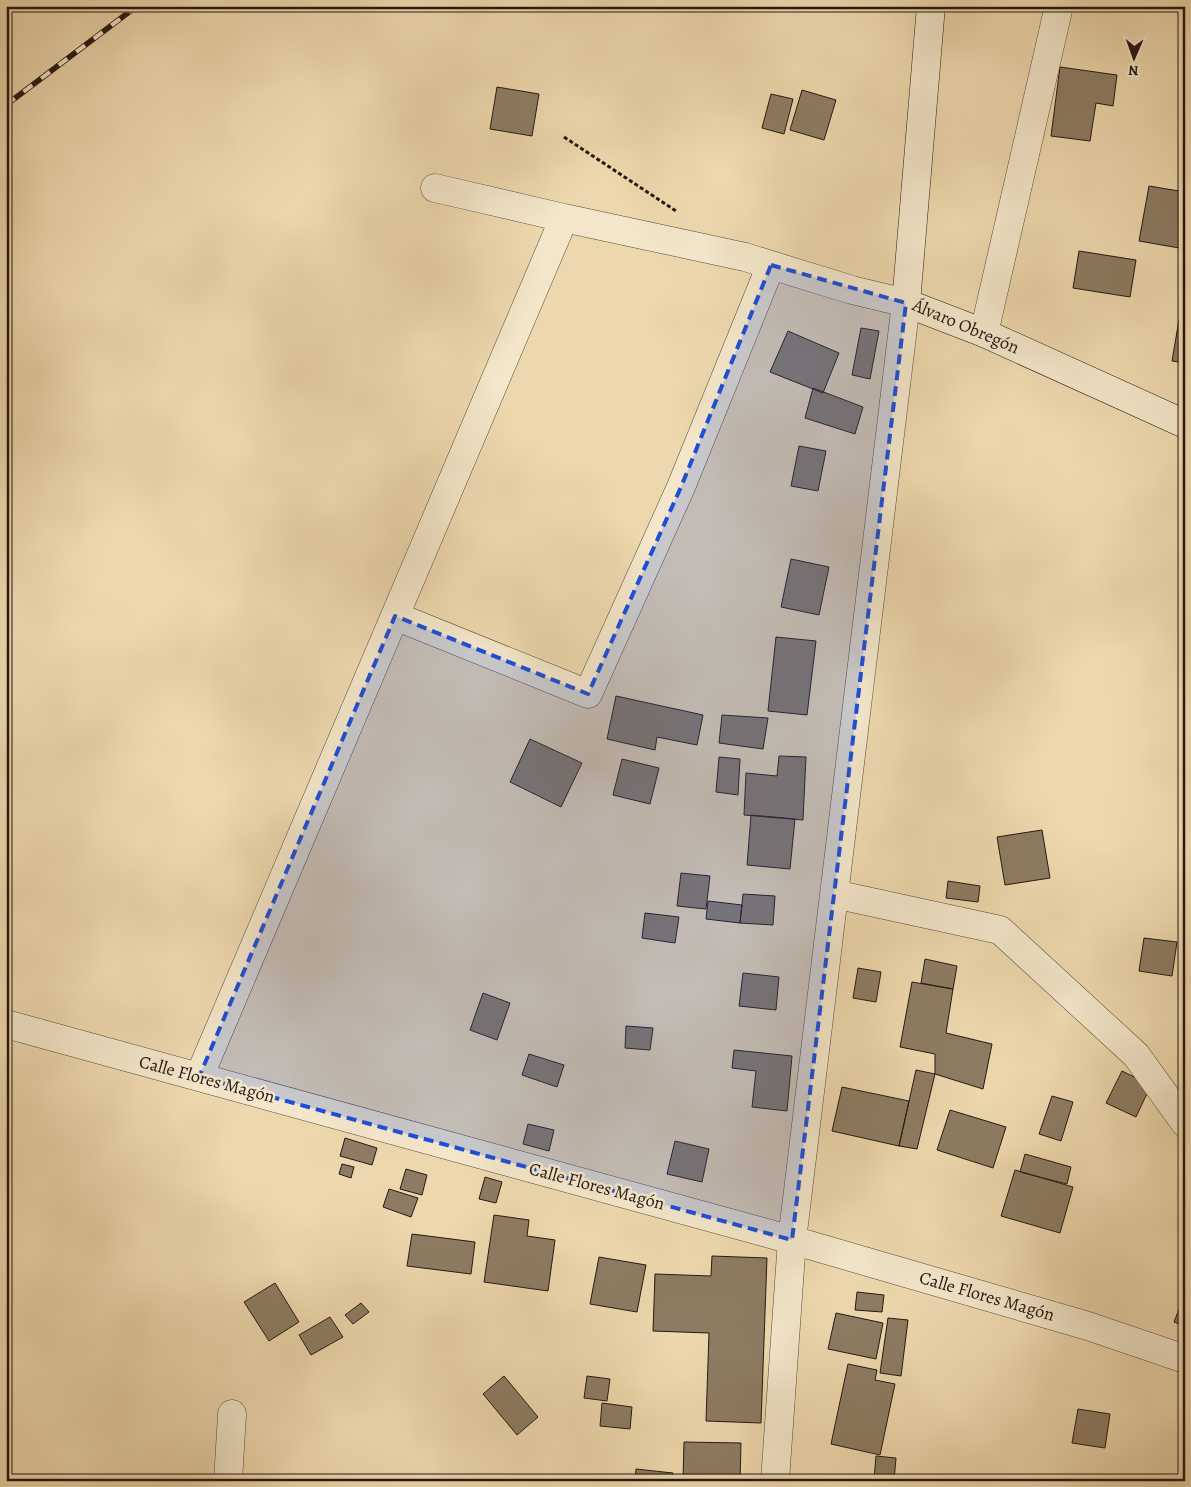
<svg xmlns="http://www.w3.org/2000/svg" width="1191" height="1487" viewBox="0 0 1191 1487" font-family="Alegreya,serif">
<rect width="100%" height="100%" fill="#edd8ad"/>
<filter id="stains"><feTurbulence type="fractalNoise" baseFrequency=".004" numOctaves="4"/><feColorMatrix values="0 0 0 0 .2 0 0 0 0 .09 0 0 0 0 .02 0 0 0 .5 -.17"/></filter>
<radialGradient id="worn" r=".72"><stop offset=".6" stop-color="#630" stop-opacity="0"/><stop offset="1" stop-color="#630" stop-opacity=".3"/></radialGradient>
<path fill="#8d7c63" stroke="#251812" d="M1060 67 1117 75 1113 106 1096 103 1090 141 1051 136Z
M497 87 539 94 532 136 490 129Z
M802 90 836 100 824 140 790 130Z
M771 94 793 99 784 134 762 128Z
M1149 186 1185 192V249L1139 241Z
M1079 251 1136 260 1130 297 1073 288Z
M1182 302 1185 303V363L1172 361Z
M861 328 879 331 870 379 852 375Z
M788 331 839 353 823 393 770 372Z
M813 388 863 407 855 434 805 418Z
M799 446 826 451 818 491 791 486Z
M791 559 829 567 819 615 781 607Z
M776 637 816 641 807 715 768 711Z
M616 696 703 715 697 745 657 737 655 750 607 739Z
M722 715 768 718 763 749 719 743Z
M530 739 582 763 561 807 510 782Z
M779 756 806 757 803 820 744 815 746 773 777 776Z
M719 757 740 759 738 795 716 792Z
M622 759 659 768 650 804 613 795Z
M751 815 795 819 790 869 747 865Z
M1042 830 1050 878 1005 885 997 837Z
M681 873 710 876 706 909 677 906Z
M948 881 980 886 978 902 946 898Z
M743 894 775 896 773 925 740 923Z
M708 901 742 905 740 923 706 919Z
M645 913 679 917 675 943 642 938Z
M1144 938 1177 942 1172 976 1139 971Z
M925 959 957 966 953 989 921 983Z
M858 968 881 972 876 1002 853 998Z
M743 973 779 977 776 1010 739 1006Z
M912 982 953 989 946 1033 992 1044 983 1089 935 1074V1054L900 1047Z
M483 993 510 1003 497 1040 470 1030Z
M626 1026 653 1028 650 1050 625 1048Z
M734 1050 792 1056 787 1111 752 1107 756 1071 732 1068Z
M529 1054 564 1065 557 1087 522 1075Z
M916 1070 935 1074 917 1149 899 1146Z
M1122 1071 1151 1085 1136 1117 1106 1103Z
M842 1087 909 1101 899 1146 832 1131Z
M1052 1096 1073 1102 1061 1141 1039 1134Z
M950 1110 1006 1127 993 1168 937 1150Z
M528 1124 554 1130 549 1151 523 1144Z
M345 1138 377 1148 372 1165 340 1156Z
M675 1141 709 1149 702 1182 667 1174Z
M1025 1154 1071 1167 1067 1184 1020 1172Z
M342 1164 354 1167 351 1178 339 1174Z
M406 1169 427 1175 422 1195 400 1189Z
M1015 1170 1073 1187 1060 1233 1001 1216Z
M485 1177 502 1182 496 1203 479 1199Z
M389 1189 418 1198 411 1217 383 1207Z
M494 1215 529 1220 527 1236 555 1240 548 1291 484 1282Z
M412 1234 475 1242 471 1274 407 1266Z
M712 1256 767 1258 761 1423 706 1421 709 1333 653 1331 655 1274 711 1276Z
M599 1257 646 1265 637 1312 590 1304Z
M275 1283 299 1322 269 1341 244 1302Z
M857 1292 884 1295 882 1312 855 1310Z
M1185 1294V1326L1174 1322Z
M361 1303 369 1312 353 1324 345 1315Z
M836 1313 883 1323 876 1359 828 1349Z
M330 1317 343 1337 311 1355 299 1335Z
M888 1318 908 1320 901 1376 880 1373Z
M848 1364 877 1370 875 1380 895 1384 880 1455 831 1444Z
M504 1376 538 1417 517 1435 483 1394Z
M587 1376 610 1379 607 1401 584 1398Z
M602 1403 632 1407 630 1429 600 1426Z
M1078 1409 1110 1414 1105 1448 1072 1443Z
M684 1442 741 1443 740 1481H683Z
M876 1456 896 1458 894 1481 874 1479Z
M636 1469 673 1473 672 1481H635Z"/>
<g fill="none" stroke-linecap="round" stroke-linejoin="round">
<defs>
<path id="street" d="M435 188 564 218
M984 333 1059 6
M395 616 588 694 681 487 771 265
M834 894 1000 930 1136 1055 1185 1123
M6 1024 792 1240 1088 1326 1185 1359
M199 1077 564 218 745 257 852 290 906 303 792 1240 775 1481
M228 1481 232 1414"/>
<path id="secondary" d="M931 6 906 303 984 333 1185 424"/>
</defs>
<use href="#street" stroke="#574839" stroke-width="29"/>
<use href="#secondary" stroke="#251812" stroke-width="29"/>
<path stroke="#251812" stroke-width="3" stroke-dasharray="4 2.5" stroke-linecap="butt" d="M564 137 676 211"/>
<use href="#street" stroke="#f3e6ca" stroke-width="28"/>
<use href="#secondary" stroke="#f3e6ca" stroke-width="28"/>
<defs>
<path id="rail" d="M6 105 137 6"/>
</defs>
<use href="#rail" stroke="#251812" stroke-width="5.5"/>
<use href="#rail" stroke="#f3e6ca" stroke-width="4" stroke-dasharray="11" stroke-linecap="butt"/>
</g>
<path fill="#1d4ed8" fill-opacity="0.2" stroke="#1d4ed8" stroke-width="4" stroke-dasharray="10 6" stroke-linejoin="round" d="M771 265 906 303 792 1240 199 1077 395 616 588 694 681 487Z"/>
<g text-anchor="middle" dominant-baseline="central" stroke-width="5" stroke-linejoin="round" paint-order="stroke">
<g font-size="18" fill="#251812" stroke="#f3e6ca">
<text transform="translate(966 326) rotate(23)">Álvaro Obregón</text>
<text transform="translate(207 1079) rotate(15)">Calle Flores Magón</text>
<text transform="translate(597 1186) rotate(15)">Calle Flores Magón</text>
<text transform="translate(987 1296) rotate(16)">Calle Flores Magón</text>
</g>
</g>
<rect width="1191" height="1487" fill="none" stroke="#edd8ad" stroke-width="25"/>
<rect x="8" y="8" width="1176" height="1472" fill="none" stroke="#251812" stroke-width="2.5"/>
<rect x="12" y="12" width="1166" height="1462" fill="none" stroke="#251812"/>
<g transform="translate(1134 58) rotate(182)" stroke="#f3e6ca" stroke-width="4" paint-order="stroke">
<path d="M0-4L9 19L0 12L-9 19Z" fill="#251812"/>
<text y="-8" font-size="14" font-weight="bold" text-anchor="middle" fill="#251812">N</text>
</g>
<rect width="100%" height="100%" filter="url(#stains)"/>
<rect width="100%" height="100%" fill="url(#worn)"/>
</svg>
